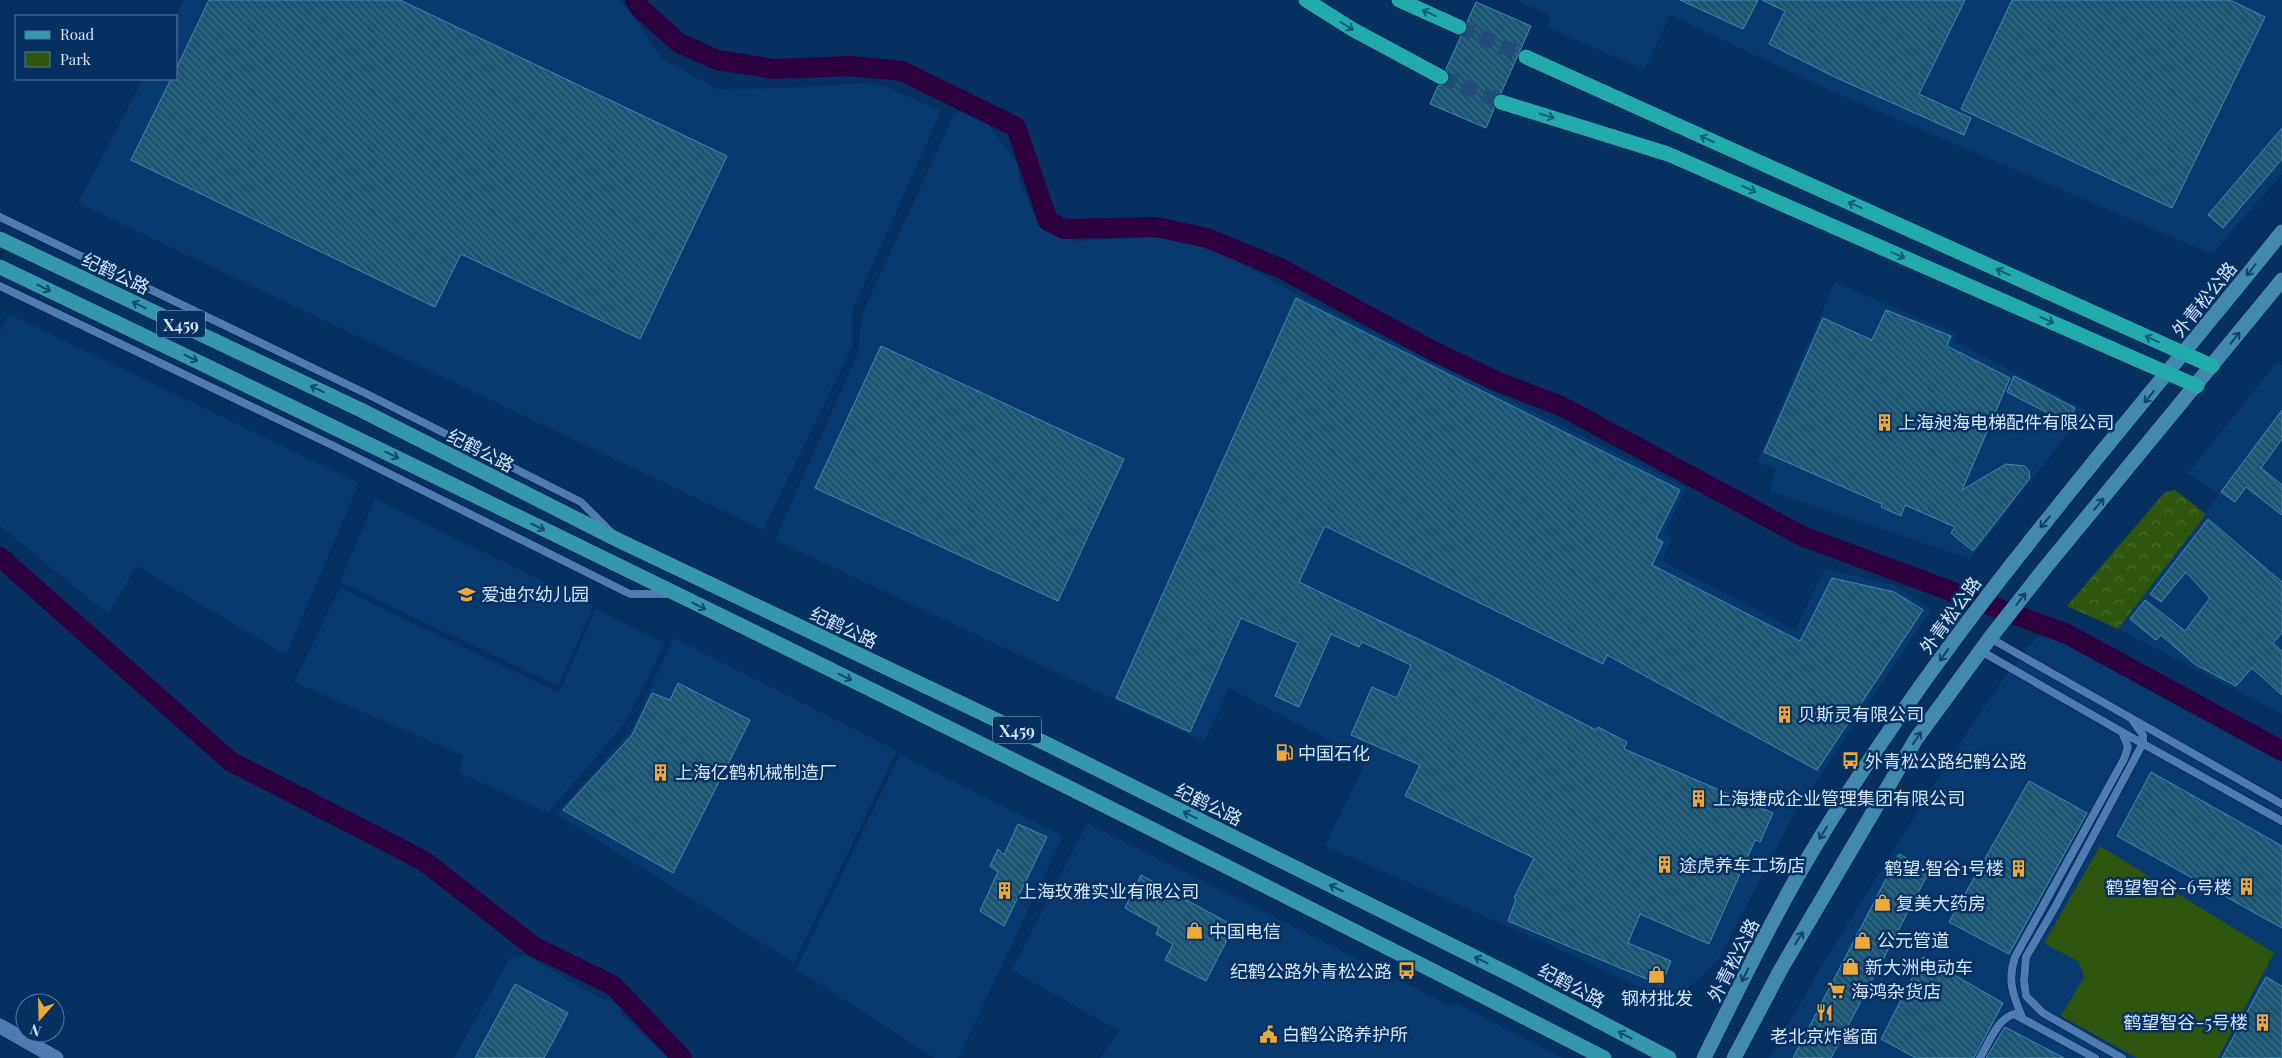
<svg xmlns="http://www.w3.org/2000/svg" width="2282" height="1058" viewBox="0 0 2282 1058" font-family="'Playfair Display','Noto Sans SC',serif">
<defs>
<pattern id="forest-crowns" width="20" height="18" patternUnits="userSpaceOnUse" patternTransform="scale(1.25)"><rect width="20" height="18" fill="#2f560e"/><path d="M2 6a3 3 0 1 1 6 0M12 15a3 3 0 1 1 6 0" fill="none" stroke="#4c6e32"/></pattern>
<pattern id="building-back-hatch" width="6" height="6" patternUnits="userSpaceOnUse" patternTransform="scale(1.25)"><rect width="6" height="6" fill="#1a5471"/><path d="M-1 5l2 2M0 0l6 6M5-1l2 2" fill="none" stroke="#3a6c86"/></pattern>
</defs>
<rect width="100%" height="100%" fill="#05305f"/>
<path fill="#093a6f" d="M184 0H618L631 13 661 58 717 89 787 88 865 83 888 87 941 111 852 311V347L763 530 78 203 143 79H176L175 16Z
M1516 0H2282V174L2212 254 1829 90 1670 15 1644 70 1547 27 1551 16Z
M964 108 988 124 1017 163 1019 181 1039 225 1075 241 1113 239 1149 233 1187 239 1206 244 1292 292 1687 488 1664 533 1672 537 1662 561 1795 630 1825 569 1895 585 1931 610 1793 816 1719 959 1699 979 1682 992 1665 999 1541 941 1325 846 1365 764 1333 748 1334 743 1229 688 1204 742 775 540 858 353 863 312 954 115Z
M1835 282 1956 334 1954 341 2086 410 1970 559 1770 491 1776 469 1757 462Z
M9 314 359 483 286 655 137 566 108 614 0 526V332Z
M2277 362 2282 365V714L2118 629 2219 495 2188 473Z
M375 499 593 606 558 686 340 582Z
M340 588 559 693 596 609 665 643 625 723 548 813 458 772 464 756 294 682Z
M2037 637H2052L2066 642 2162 696 2282 759V1058H1769L1824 962 1964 737 2004 678Z
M674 638 897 751 794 963 556 814 631 730Z
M900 755 1063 836 958 1058H935L796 969Z
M1087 823 1453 1007 1456 1003 1563 1058H1100L1119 1031 1012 970Z
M525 955 601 999 612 1001 620 1007 622 1016 670 1058H454L510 958Z"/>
<path fill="#2f560e" d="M2100 846 2274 953 2218 1058H2137L2061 1016 2084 977 2079 962 2044 943Z"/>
<path fill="url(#forest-crowns)" d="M2175 490 2206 514 2118 629 2067 606 2165 492Z"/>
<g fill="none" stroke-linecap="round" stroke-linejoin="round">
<path stroke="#2d003e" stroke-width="20" d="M635 0 640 8 679 43 717 60 774 69 851 66 902 71 1016 127 1048 221 1064 229 1156 227 1207 238 1282 269 1433 351 1496 381 1561 406 1802 536 2067 634 2282 751
M0 557 230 761 424 861 533 946 614 986 682 1058"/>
</g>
<path fill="url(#building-back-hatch)" stroke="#418cb3" d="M209 0H400L727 156 640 339 461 254 435 307 131 160 171 79H176V69Z
M1680 0H1758L1743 29Z
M1762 0H1965L1919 94 1971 118 1964 135 1839 79 1769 44 1785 11Z
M2012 0H2230L2265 17 2172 208 1961 109Z
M1476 2 1531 26 1501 93 1495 95 1492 99 1494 109 1486 128 1430 104 1438 86 1445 85 1449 81 1450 76 1446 69 1461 36 1468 30 1467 22Z
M2282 128V159L2223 228 2208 215Z
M1296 298 1680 490 1656 538 1663 542 1652 565 1800 641 1832 578 1894 592 1923 610 1817 770 1607 655 1603 664 1325 526 1299 582 1445 652 1596 730 1598 727 1627 742 1624 749 1773 813 1760 842 1755 840 1709 944 1640 914 1628 943 1671 961 1661 985 1508 921 1516 899 1514 898 1534 858 1405 796 1420 765 1351 735 1372 687 1397 698 1411 665 1362 642 1359 647 1331 634 1299 707 1275 696 1298 643 1241 618 1190 732 1116 698Z
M1886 310 1951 336 1947 346 2010 378 1962 490 2006 464 2025 466 2029 471 2030 478 1973 551 1951 533 1955 527 1905 505 1901 516 1881 507 1882 504 1764 452 1823 318 1872 340Z
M881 346 1124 459 1058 601 815 488Z
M2014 376 2075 408 2067 423 2007 392Z
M2282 410V439L2261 468 2282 485V515L2246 487 2235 502 2221 492Z
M2208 519 2282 582V633L2273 643 2282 651V695L2252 668 2236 686 2196 665 2161 635 2156 640 2130 619 2145 600 2185 631 2210 598 2186 572 2161 602 2150 594Z
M678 683 750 720 673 873 563 810 632 735 652 693 670 700Z
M2151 772 2282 846V928L2117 836Z
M2029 781 2087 813 2009 954 1949 922Z
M1018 824 1047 837 1004 926 980 911 998 872 990 866 998 849 1004 855Z
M1899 854 1930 870 1831 1058H1793Z
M1141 875 1234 926 1206 981 1165 960 1173 944 1156 934 1159 927 1125 908Z
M1923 957 2003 1003 1974 1058H1916L1881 1039Z
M2266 977 2282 986V1058H2222Z
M515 984 568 1013 544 1058H475Z
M2005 1027 2064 1058H1986Z"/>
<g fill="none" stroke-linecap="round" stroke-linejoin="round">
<path stroke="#244b77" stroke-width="15" stroke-dasharray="15 8" stroke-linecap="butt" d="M1459 27 1526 57
M1441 77 1501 102"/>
<defs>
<path id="lane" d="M0 217 367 394 581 502 610 531
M0 286 338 448 630 594H670
M1990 638 2282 804
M1981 651 2122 732 2282 821
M2022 1017C2013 995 2007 980 2015 957L2124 759 2128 747 2122 732
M1980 1058C1989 1043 1997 1019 2014 1014L2095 1058
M2122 1058 2043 1013 2026 996 2024 981 2026 957 2054 909 2143 743V735L2133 721"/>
<path id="street" d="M0 1026 56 1058"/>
<path id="secondary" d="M1704 1058C1741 984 1777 908 1820 838 1952 620 2123 430 2282 232
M1734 1058 1781 969 1916 739 1990 638 2045 568 2282 280"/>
<path id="primary" d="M0 239 361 410 620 541 1047 744 1513 976 1669 1058
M0 267C538 524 1074 786 1604 1058"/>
<path id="highway" d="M1306 0 1352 29 1441 77
M1399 0 1459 27
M1526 57 2212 366
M1501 102 1668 154 2197 386"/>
</defs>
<use href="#lane" stroke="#00173a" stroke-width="9"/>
<use href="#street" stroke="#00173a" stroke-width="16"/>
<use href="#secondary" stroke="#00173a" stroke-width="16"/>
<use href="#primary" stroke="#00173a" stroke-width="16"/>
<use href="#highway" stroke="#00173a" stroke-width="16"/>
<use href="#lane" stroke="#507bb0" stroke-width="8"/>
<use href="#street" stroke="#507bb0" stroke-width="15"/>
<use href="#secondary" stroke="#4289ae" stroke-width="15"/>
<use href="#primary" stroke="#3597ac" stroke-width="15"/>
<use href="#highway" stroke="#23aaaa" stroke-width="15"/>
</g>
<defs><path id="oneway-shaft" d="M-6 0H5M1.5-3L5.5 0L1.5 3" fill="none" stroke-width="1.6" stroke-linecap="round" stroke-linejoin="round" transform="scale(1.25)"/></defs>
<g stroke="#105b79">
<use href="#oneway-shaft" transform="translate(1429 13) rotate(-156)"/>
<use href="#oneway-shaft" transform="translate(1347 26) rotate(32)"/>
<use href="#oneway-shaft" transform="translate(1547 116) rotate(17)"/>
<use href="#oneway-shaft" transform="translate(1707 139) rotate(-156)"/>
<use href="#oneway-shaft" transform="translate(1749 189) rotate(24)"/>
<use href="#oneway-shaft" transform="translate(1855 205) rotate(-156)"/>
<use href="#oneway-shaft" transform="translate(1898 255) rotate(24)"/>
<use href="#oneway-shaft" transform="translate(2003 272) rotate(-156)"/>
<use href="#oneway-shaft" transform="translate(2047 320) rotate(24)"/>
<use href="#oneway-shaft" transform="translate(2152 339) rotate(-156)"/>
</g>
<g stroke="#11426f">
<use href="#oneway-shaft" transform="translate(2251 270) rotate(129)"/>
<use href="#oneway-shaft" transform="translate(2235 338) rotate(-51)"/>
<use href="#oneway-shaft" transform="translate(2149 397) rotate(130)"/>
<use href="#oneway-shaft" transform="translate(2099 504) rotate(-50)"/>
<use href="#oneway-shaft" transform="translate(2045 522) rotate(130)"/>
<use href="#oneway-shaft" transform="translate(2021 599) rotate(-52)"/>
<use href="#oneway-shaft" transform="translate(1944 655) rotate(125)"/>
<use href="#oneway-shaft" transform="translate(1917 738) rotate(-56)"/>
<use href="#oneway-shaft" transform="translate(1823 833) rotate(122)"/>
<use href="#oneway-shaft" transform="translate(1799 938) rotate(-59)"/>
<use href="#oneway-shaft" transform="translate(1745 975) rotate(117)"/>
</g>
<g stroke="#114a72">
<use href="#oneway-shaft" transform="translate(44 288) rotate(26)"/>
<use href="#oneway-shaft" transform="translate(139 305) rotate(-155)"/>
<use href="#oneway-shaft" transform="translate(191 358) rotate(26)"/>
<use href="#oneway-shaft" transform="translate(317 389) rotate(-155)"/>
<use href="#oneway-shaft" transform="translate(392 455) rotate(26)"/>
<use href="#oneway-shaft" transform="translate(538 527) rotate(26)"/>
<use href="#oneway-shaft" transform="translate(699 606) rotate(26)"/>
<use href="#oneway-shaft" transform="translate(845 677) rotate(26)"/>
<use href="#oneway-shaft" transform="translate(1190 815) rotate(-154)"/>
<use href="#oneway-shaft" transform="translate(1336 888) rotate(-154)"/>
<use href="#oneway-shaft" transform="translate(1481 960) rotate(-154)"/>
<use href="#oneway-shaft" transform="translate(1625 1035) rotate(-152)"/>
</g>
<defs>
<symbol id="building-bare" viewBox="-9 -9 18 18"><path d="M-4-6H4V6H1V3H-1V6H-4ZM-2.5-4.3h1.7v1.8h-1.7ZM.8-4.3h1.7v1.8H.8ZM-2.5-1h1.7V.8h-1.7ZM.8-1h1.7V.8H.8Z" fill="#eda83b" stroke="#05305f" stroke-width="2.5" paint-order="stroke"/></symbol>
<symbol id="school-bare" viewBox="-9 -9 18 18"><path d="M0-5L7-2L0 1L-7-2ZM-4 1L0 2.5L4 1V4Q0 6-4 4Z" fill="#eda83b" stroke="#05305f" stroke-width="2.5" paint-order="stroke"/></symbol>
<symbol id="fuel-bare" viewBox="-9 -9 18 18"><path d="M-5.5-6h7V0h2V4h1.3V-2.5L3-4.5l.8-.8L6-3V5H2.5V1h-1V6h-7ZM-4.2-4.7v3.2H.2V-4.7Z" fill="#eda83b" stroke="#05305f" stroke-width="2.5" paint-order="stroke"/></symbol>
<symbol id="bus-bare" viewBox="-9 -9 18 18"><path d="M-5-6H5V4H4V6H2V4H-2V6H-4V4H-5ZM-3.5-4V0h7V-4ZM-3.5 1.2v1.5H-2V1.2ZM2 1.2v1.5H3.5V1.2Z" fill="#eda83b" stroke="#05305f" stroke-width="2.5" paint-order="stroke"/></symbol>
<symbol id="shop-bare" viewBox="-9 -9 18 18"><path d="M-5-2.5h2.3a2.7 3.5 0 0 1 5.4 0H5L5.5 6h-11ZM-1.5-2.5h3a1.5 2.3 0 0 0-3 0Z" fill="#eda83b" stroke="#05305f" stroke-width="2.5" paint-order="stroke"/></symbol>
<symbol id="supermarket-bare" viewBox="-9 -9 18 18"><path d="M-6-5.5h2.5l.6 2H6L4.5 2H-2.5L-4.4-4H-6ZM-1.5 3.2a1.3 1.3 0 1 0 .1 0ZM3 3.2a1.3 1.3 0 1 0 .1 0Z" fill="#eda83b" stroke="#05305f" stroke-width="2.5" paint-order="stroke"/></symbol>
<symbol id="restaurant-bare" viewBox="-9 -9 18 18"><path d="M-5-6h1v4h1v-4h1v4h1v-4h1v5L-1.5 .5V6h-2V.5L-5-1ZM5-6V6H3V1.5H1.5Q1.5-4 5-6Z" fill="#eda83b" stroke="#05305f" stroke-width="2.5" paint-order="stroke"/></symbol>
<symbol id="civic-bare" viewBox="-9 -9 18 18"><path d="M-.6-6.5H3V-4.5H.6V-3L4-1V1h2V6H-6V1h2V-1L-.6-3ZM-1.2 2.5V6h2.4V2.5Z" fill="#eda83b" stroke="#05305f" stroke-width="2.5" paint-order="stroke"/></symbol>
</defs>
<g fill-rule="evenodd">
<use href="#building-bare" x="1872" y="410" width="25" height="25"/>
<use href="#school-bare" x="454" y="582" width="25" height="25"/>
<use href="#building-bare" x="1772" y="702" width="25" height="25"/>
<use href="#fuel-bare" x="1272" y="740" width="25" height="25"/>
<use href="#bus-bare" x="1838" y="748" width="25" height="25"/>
<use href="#building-bare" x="648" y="760" width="25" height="25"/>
<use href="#building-bare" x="1686" y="786" width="25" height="25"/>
<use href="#building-bare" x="1652" y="852" width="25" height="25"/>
<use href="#building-bare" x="2006" y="856" width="25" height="25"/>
<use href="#building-bare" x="2234" y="874" width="25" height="25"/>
<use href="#building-bare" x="992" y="878" width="25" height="25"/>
<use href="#shop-bare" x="1870" y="890" width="25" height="25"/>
<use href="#shop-bare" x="1182" y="918" width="25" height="25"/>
<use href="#shop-bare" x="1850" y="928" width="25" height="25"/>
<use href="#shop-bare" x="1838" y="954" width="25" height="25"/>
<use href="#bus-bare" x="1394" y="958" width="25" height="25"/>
<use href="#shop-bare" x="1644" y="962" width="25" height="25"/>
<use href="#supermarket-bare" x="1824" y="978" width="25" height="25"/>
<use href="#restaurant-bare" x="1812" y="1000" width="25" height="25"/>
<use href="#building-bare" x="2250" y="1010" width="25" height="25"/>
<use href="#civic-bare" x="1256" y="1022" width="25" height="25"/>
</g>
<g text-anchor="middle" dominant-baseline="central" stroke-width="5" stroke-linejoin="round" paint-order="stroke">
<g fill="#05305f" stroke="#95afce" stroke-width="1">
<rect x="157" y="310.5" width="48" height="27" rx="4"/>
<rect x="993" y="716.5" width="48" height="27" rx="4"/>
</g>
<g font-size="16" font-weight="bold" fill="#d3e5fd">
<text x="181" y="324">X459</text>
<text x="1017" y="730">X459</text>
</g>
<g font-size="18" fill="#d3e5fd" stroke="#05305f">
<text transform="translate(116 273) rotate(25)">纪鹤公路</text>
<text transform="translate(2204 299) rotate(-51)">外青松公路</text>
<text transform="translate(481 450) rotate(27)">纪鹤公路</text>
<text transform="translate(1950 615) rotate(-54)">外青松公路</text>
<text transform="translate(844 627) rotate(25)">纪鹤公路</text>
<text transform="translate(1209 804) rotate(26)">纪鹤公路</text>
<text transform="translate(1733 960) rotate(-63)">外青松公路</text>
<text transform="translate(1572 985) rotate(28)">纪鹤公路</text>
</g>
<g font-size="18" fill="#d3e5fd" stroke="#05305f" text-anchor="start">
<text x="1898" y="422">上海昶海电梯配件有限公司</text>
<text x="481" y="594">爱迪尔幼儿园</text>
<text x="1798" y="714">贝斯灵有限公司</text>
<text x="1298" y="753">中国石化</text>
<text x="1865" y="761">外青松公路纪鹤公路</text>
<text x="675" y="772">上海亿鹤机械制造厂</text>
<text x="1713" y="798">上海捷成企业管理集团有限公司</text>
<text x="1679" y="865">途虎养车工场店</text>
<text x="2004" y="868" text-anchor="end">鹤望·智谷1号楼</text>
<text x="2232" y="887" text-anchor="end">鹤望智谷-6号楼</text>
<text x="1019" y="891">上海玫雅实业有限公司</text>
<text x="1896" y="903">复美大药房</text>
<text x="1209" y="931">中国电信</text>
<text x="1877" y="940">公元管道</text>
<text x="1865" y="967">新大洲电动车</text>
<text x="1392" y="971" text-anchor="end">纪鹤公路外青松公路</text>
<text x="1851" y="991">海鸿杂货店</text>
<text x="1657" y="998" text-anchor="middle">钢材批发</text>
<text x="2248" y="1022" text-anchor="end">鹤望智谷-5号楼</text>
<text x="1282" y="1034">白鹤公路养护所</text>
<text x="1824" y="1036" text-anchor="middle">老北京炸酱面</text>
</g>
</g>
<rect x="15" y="15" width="162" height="65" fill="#05305f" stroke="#57789e"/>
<rect x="25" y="31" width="25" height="8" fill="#3597ac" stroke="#57789e"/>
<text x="60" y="40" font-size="15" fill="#d3e5fd">Road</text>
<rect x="25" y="52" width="25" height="15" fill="#2f560e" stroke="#57789e"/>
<text x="60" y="65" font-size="15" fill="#d3e5fd">Park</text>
<g transform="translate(40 1018) rotate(200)"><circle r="24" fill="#05305f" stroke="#57789e"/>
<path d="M0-4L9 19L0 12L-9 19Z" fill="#eda83b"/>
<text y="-8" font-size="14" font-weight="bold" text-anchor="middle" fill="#d3e5fd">N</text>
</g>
</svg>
